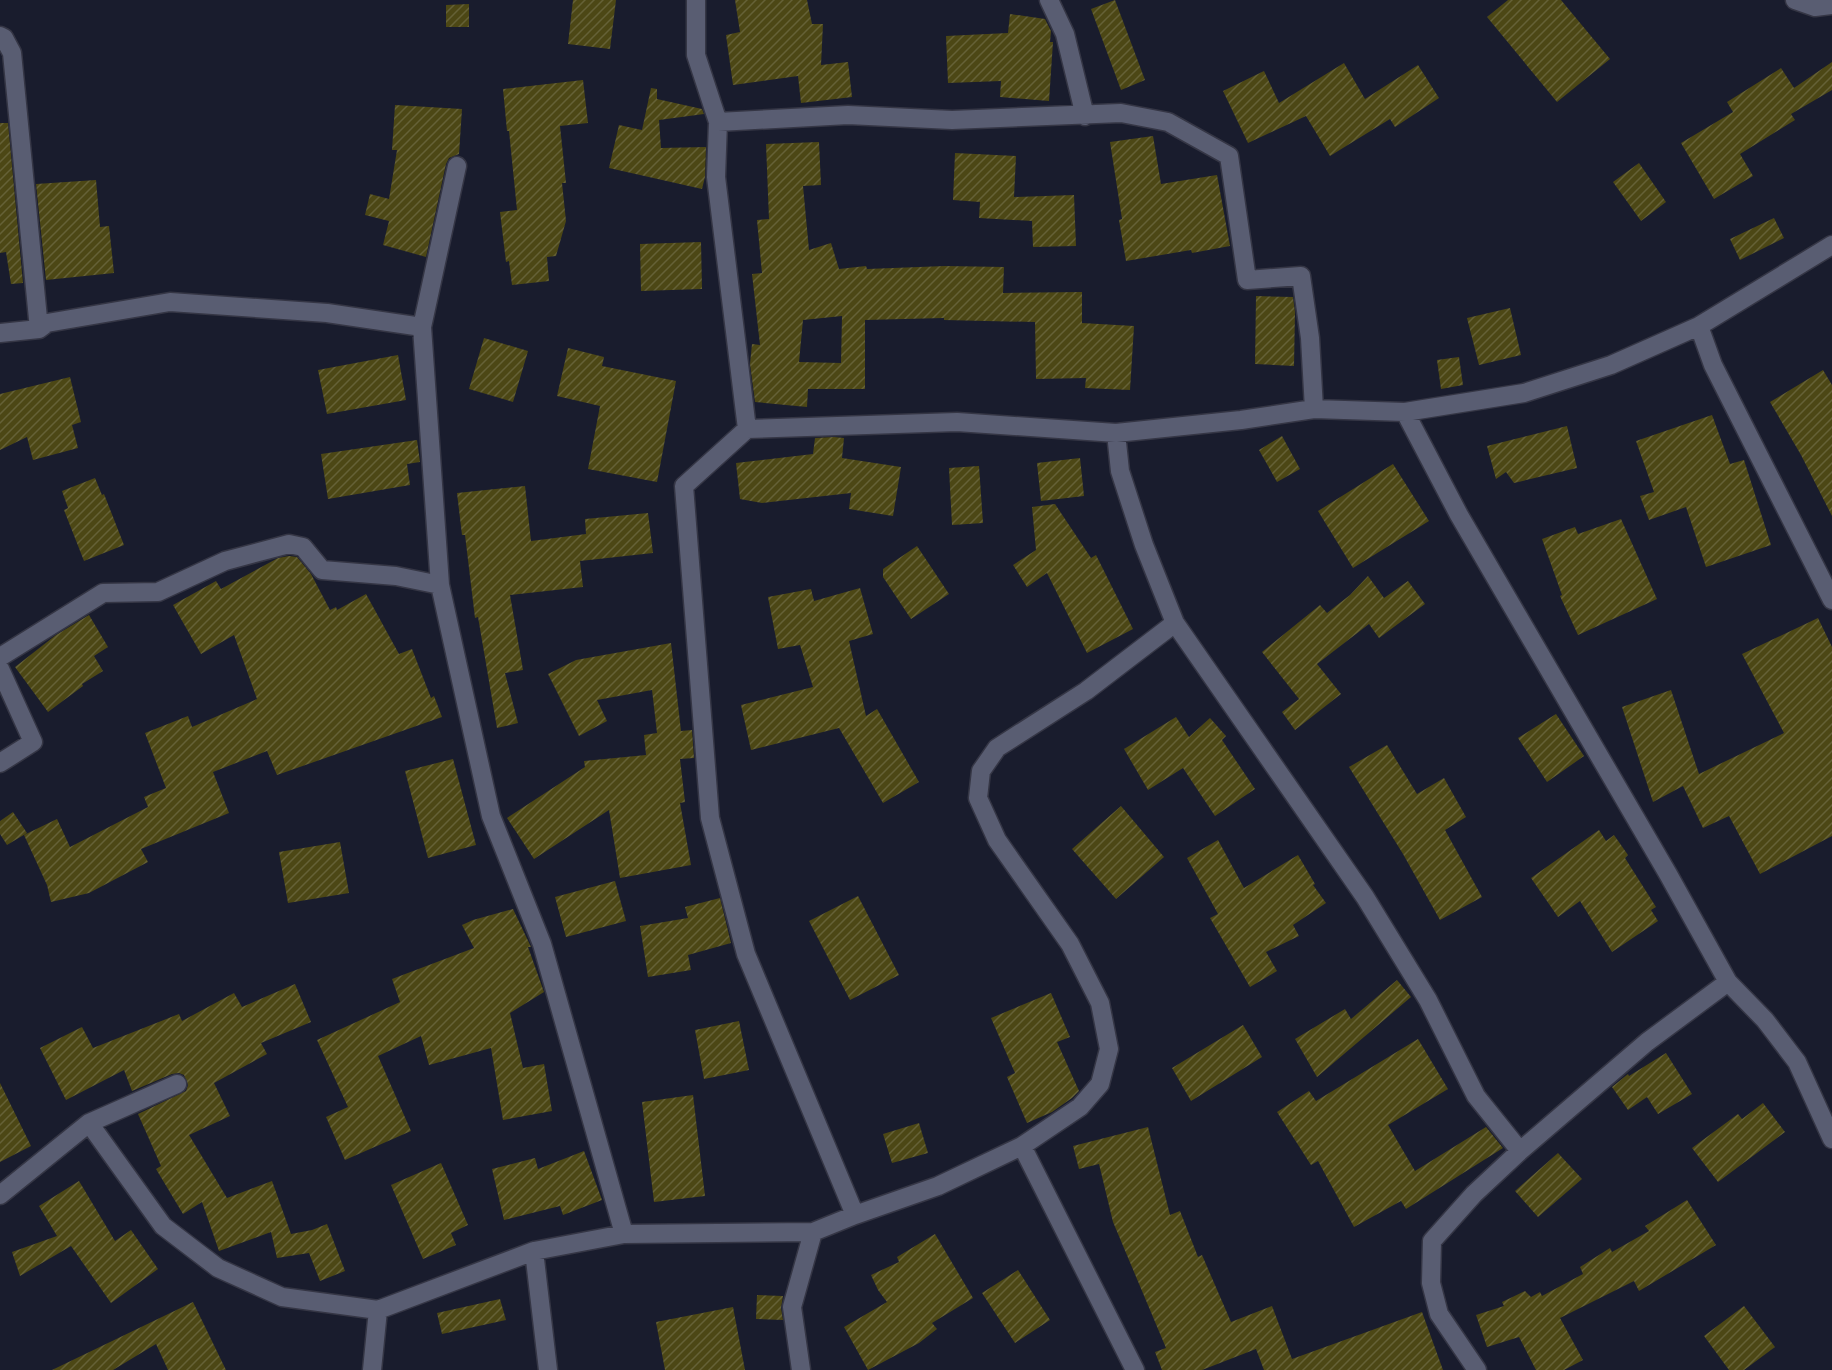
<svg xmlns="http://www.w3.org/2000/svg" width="1832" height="1370" viewBox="0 0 1832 1370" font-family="Raleway,sans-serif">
<defs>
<pattern id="building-hatch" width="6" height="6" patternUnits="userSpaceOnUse" patternTransform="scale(1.5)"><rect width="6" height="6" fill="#4c4715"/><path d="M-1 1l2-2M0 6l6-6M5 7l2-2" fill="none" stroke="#656137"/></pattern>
</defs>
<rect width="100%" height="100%" fill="#191c2d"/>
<path fill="url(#building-hatch)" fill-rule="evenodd" d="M573 0H616L610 49 568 44Z
M735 0H807L812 24H823L821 65 848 62 852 97 801 103 798 76 733 85 726 35 740 32Z
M1115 0 1145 80 1121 90 1091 9Z
M1508 0H1561L1610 59 1557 102 1487 17Z
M469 4V27H446V5Z
M1010 14 1045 19 1051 31 1050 42H1053L1049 101 1000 97 1001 81 948 83 946 36 1008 33Z
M1832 62V90L1791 114 1795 120 1740 154 1753 176 1714 199 1681 143 1733 112 1727 102 1781 68 1794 88Z
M1344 63 1365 99 1418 65 1439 98 1395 127 1390 119 1330 156 1306 116 1248 143 1223 91 1264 71 1279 103Z
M583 80 588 123 560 126 566 183H562L566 221 556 256 547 257 549 281 512 285 509 261 506 262 500 212 517 210 509 131H507L503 89Z
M651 88 657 89V99L702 109 704 114 659 120 661 148 706 147 705 177 702 189 609 168 619 125 642 130Z
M395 105 462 109 459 154 449 158 446 164 426 257 383 245 389 221 365 215 370 194 389 199 397 150H392Z
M0 123H8L23 283 11 284 6 252 0 253Z
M1153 136 1161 184 1217 175 1230 246 1192 253 1191 250 1126 261 1119 220 1122 219 1110 142Z
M819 142 821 185 803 186 809 250 831 243 839 269 866 266 867 269 945 266 1004 267 1003 293 1082 292V323L1134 326 1130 390 1085 388 1086 378 1036 379 1035 322 944 320V318L865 320V389H808L807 407 755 402 750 364 752 344 760 345 752 274 762 273 757 220 769 219 766 144ZM842 316 841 363 799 362 803 320Z
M955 153 1016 156 1014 197 1074 195 1076 246 1033 247 1032 221 979 218 980 202 953 200Z
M1639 163 1666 202 1641 221 1613 182Z
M96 180 100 227 109 226 114 273 46 280 36 184Z
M1774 218 1784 238 1740 260 1730 239Z
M701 242 702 289 641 291 640 244Z
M1256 296 1293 297 1295 312 1294 366 1255 364Z
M1510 308 1521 355 1479 365 1467 318Z
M484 338 528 351 513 402 469 389Z
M568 348 604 357 602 366 676 381 657 482 588 469 600 406 557 396Z
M398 355 406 400 327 414 318 370Z
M1459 357 1463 385 1441 389 1437 360Z
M1823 370 1832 385V516L1801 455 1770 402Z
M70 377 81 422 72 425 78 448 33 460 27 437 0 450V394Z
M1712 415 1730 464 1744 460 1771 545 1706 567 1686 507 1649 520 1640 496 1654 492 1636 441Z
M1567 426 1577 468 1514 483 1506 472 1496 479 1487 446Z
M1282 436 1300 469 1277 482 1259 450Z
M834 437 844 438 842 458 901 467 893 516 849 509 851 493 762 503 740 499 736 463 813 454 815 438Z
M417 440 420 462 407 464 410 485 328 499 321 454Z
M1080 458 1084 496 1041 501 1037 463Z
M1393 464 1429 521 1353 568 1318 511Z
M979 466 983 523 952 525 949 468Z
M95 478 102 495 104 494 124 545 84 561 64 510 68 508 62 491Z
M525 486 531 541 586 534 585 519 648 513 653 553 580 561 583 587 510 595 523 670 505 673 518 723 497 728 478 617 475 618 465 535H462L457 493Z
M1055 504 1091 558 1096 555 1133 629 1087 653 1047 573 1027 587 1013 565 1036 550 1032 507Z
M1621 519 1657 599 1578 635 1560 596 1562 595 1542 539 1575 527 1578 534Z
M917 546 949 594 911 619 883 577V569Z
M289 556 297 557 311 574 330 610 336 607 337 610 366 594 399 654 412 649 431 698 434 696 442 717 277 775 267 751 213 772 229 813 141 849 148 862 89 893 51 902 47 885 24 835 57 819 70 847 148 807 144 797 166 788 145 733 188 716 192 727 257 699 234 635 201 654 173 605 216 581 221 589 278 558Z
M1368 576 1384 598 1408 581 1425 604 1379 638 1369 624 1317 664 1341 694 1295 730 1282 712 1299 699 1262 652 1320 605 1327 613 1350 595Z
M860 588 873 634 849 641 866 716 877 709 919 782 883 803 839 728 751 750 741 705 813 687 800 645 778 649 768 597 811 589 814 601Z
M89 615 108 647 94 656 103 671 82 684 83 686 48 712 15 667 56 635Z
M1818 618 1832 647V836L1760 874 1729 816 1703 828 1683 786 1653 802 1622 707 1671 690 1699 774 1784 733 1742 654Z
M671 643 681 731 692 730 694 758 680 759 685 802 680 803 691 865 620 878 609 810 534 859 507 818 585 767 584 761 646 755 644 735 657 733 652 690 597 700 607 721 579 736 548 674 576 660Z
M1556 714 1584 756 1547 782 1518 738Z
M1176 717 1189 737 1210 718 1226 736 1222 740 1255 789 1215 816 1183 768 1148 790 1124 749Z
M1387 745 1417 794 1444 778 1466 817 1445 830 1482 897 1440 920 1403 854 1349 767Z
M453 759 476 845 428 858 405 771Z
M1121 806 1164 857 1116 899 1072 849Z
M13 812 27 833 7 845 0 834V821Z
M1599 830 1606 841 1614 835 1628 855 1625 858 1656 907 1651 910 1658 921 1612 952 1580 901 1558 917 1531 878Z
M1218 840 1244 888 1298 855 1315 884 1313 885 1326 903 1293 925 1299 936 1266 952 1277 971 1250 987 1210 918 1218 914 1187 858Z
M340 842 349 893 288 903 279 852Z
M615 881 626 921 566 937 555 897Z
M858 896 899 975 850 1000 809 921Z
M720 898 731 943 688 955 691 970 648 977 640 926 688 918 685 907Z
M513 909 531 947H528L544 992 510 1013 523 1068 544 1064 552 1111 503 1120 491 1048 429 1065 421 1036 378 1056 411 1131 345 1160 326 1117 348 1107 317 1040 400 1002 392 979 474 948 462 925 473 920Z
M1397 980 1411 997 1317 1077 1295 1039 1345 1009 1351 1019Z
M295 984 311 1022 261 1043 267 1054 214 1083 230 1116 189 1135 227 1198 272 1181 291 1234 312 1230 327 1224 345 1271 320 1281 309 1253 277 1258 271 1232 219 1251 202 1202 183 1214 156 1169 161 1166 138 1114 186 1091 188 1085 184 1075 179 1073 172 1074 132 1091 124 1070 66 1100 40 1048 82 1027 93 1048 179 1014 182 1021 234 993 242 1007Z
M1051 993 1070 1037 1057 1042 1079 1091 1072 1098 1052 1112 1027 1123 1007 1077 1015 1073 991 1018Z
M739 1021 749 1070 704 1079 695 1030Z
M1243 1025 1262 1057 1191 1101 1172 1068Z
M1418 1039 1448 1089 1388 1125 1415 1171 1486 1127 1503 1148 1406 1209 1401 1201 1354 1227 1318 1161 1311 1165 1277 1112 1309 1091 1316 1101Z
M1666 1053 1692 1094 1658 1114 1647 1097 1628 1110 1612 1087 1628 1074 1629 1076Z
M0 1083 31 1146 0 1162Z
M693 1095 705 1196 654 1202 642 1102Z
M1763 1103 1785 1132 1718 1182 1692 1148 1738 1114 1742 1119Z
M919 1123 928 1153 892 1163 883 1134Z
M1148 1127 1170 1215 1180 1211 1198 1257 1202 1255 1231 1322 1272 1306 1292 1359 1422 1312 1443 1370H1264L1256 1349 1202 1370H1162L1155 1352 1166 1348 1113 1222 1099 1164 1079 1169 1073 1146Z
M584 1151 602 1200 563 1215 560 1206 504 1220 492 1169 535 1158 538 1169Z
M1558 1153 1582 1179 1538 1217 1515 1191Z
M441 1163 468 1225 451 1233 456 1245 423 1259 391 1185Z
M79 1181 115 1241 131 1230 158 1269 111 1303 71 1246 20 1276 12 1252 57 1236 39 1206Z
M1687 1200 1716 1245 1639 1291 1634 1281 1560 1318 1583 1360 1564 1370H1536L1519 1337 1487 1347 1476 1315 1504 1306 1502 1302 1525 1291 1531 1297 1540 1292 1542 1296 1583 1274 1580 1267 1610 1248 1612 1252 1649 1231 1645 1226Z
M935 1234 973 1298 932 1323 937 1329 919 1343 868 1370 844 1327 887 1302 878 1290 871 1275 899 1262 897 1257Z
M1018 1270 1050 1320 1015 1343 982 1293Z
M757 1295 783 1296 781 1308 783 1320 756 1319Z
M500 1299 506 1320 442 1334 437 1313Z
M193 1302 226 1370H168L156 1344 113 1370H52Z
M1744 1306 1775 1347 1744 1370H1729L1704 1336Z
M733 1307 745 1370H665L656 1322Z"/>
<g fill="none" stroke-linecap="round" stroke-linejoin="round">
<defs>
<path id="street" d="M696 0V55L718 122 716 177 747 429
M1049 0 1065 34 1085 116
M1795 0 1815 7 1832 5
M0 36 4 38 12 53 39 329
M718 122 848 115 952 120 1121 113 1168 122 1229 156 1247 280 1301 276 1310 338 1314 409
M457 166 422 327 440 585 491 816 542 944 624 1234
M1699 326 1713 365 1832 600
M0 333 39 329 47 323 170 302 327 313 422 327
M1405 412 1459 515 1668 874 1728 982 1765 1020 1797 1062 1832 1139
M1116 433 1120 471 1144 545 1175 623 1365 897 1428 1000 1476 1096 1520 1151
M0 657 103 593 158 592 225 561 289 544 303 547 322 570 396 576 440 585
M0 669 33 742 0 763
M89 1123 163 1226 218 1268 282 1297 378 1310 534 1251 624 1234 813 1232 855 1215 938 1186 1022 1146 1080 1107 1100 1084 1109 1049 1100 1003 1070 944 997 840 978 798 981 771 997 748 1086 691 1175 623
M1022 1146 1135 1370
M0 1195 89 1123 177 1084
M855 1215 746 954 710 818 684 486 747 429 957 422 1116 433 1241 420 1314 409 1405 412 1524 393 1611 365 1699 326 1832 245
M534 1251 548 1370
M372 1370 378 1310
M801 1370 792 1307 813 1232
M1477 1370 1439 1314 1431 1283 1432 1241 1474 1194 1520 1151 1647 1042 1728 982"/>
</defs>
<use href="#street" stroke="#353645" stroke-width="21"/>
<use href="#street" stroke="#595d72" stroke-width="18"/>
</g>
</svg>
